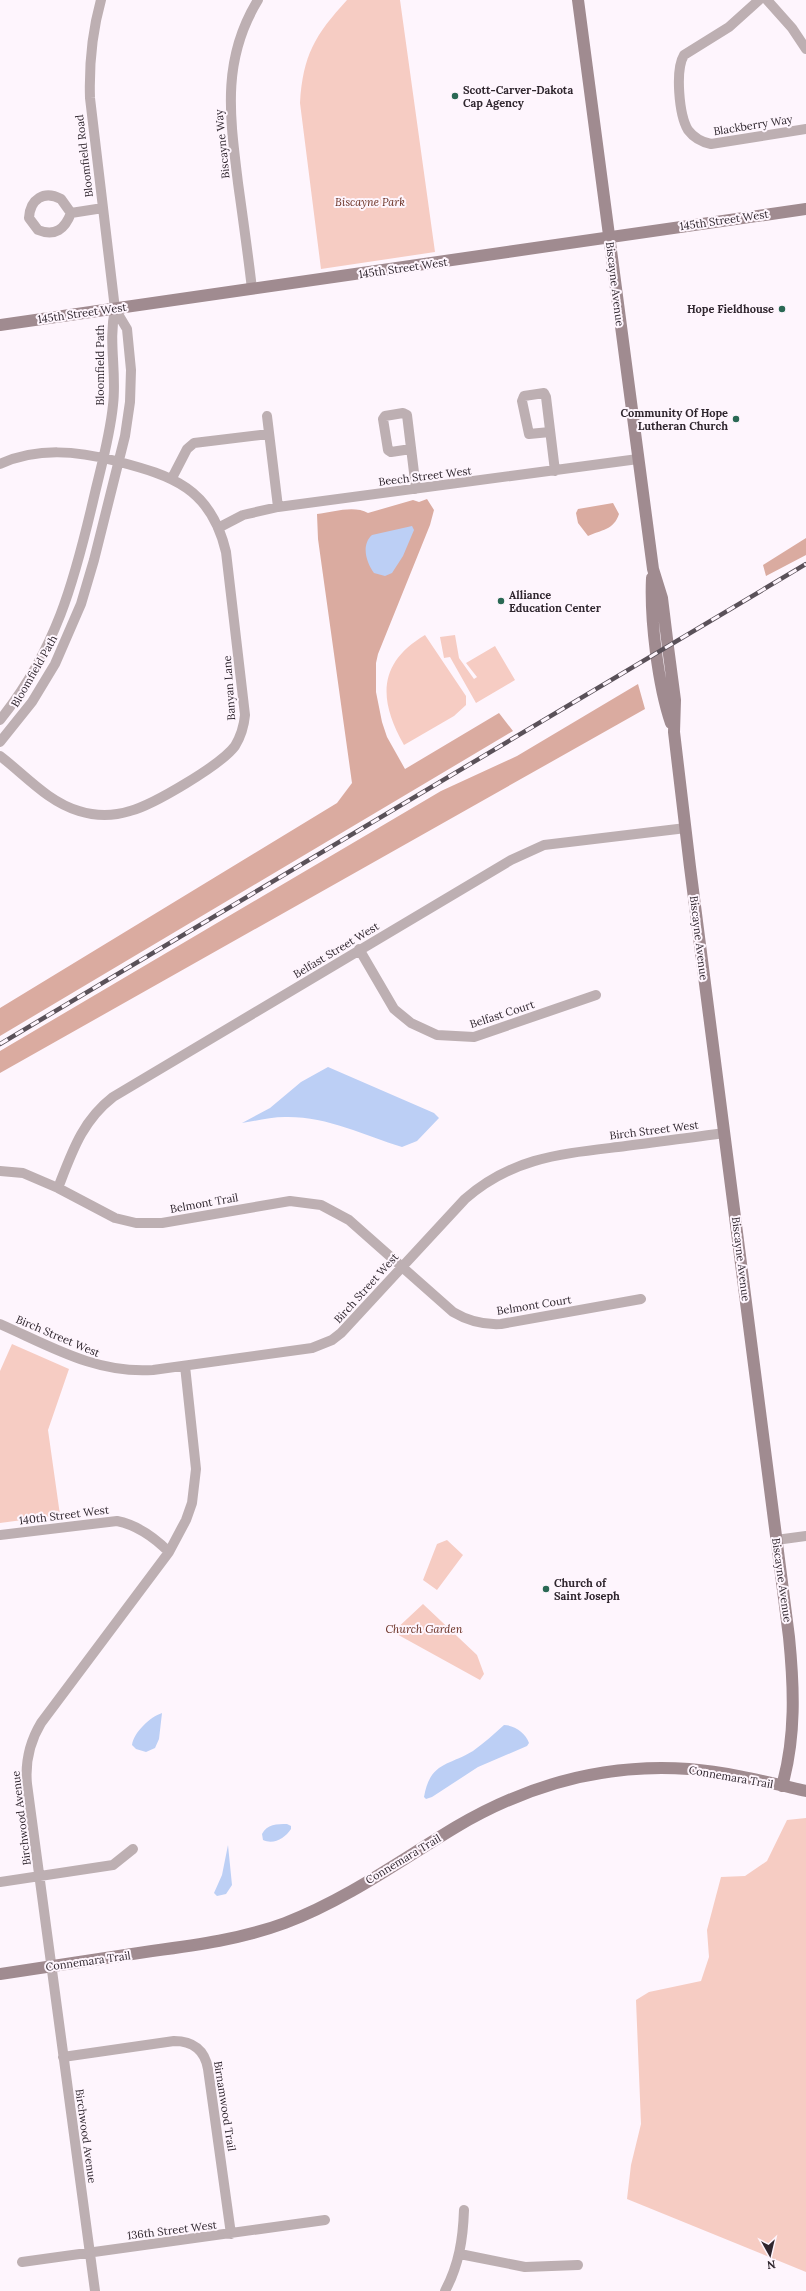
<svg xmlns="http://www.w3.org/2000/svg" width="806" height="2291" viewBox="0 0 806 2291" font-family="Lora,serif">
<rect width="100%" height="100%" fill="#fef5fd"/>
<path fill="#f6ccc3" d="M347 0H400L435 252 321 269 300 103C303 55 315 35 347 0Z
M425 635 466 696V705L454 716 404 745C378 699 378 663 425 635Z
M455 635 459 658 474 679 477 677 466 663 495 646 515 680 476 703 450 657 444 658 440 637Z
M12 1344 69 1369 48 1430 60 1515 0 1523V1371Z
M447 1540 463 1555 437 1590 423 1580 437 1544Z
M423 1604 477 1655 484 1674 480 1680 393 1632Z
M806 1818V2272L627 2199 631 2165 641 2124 636 2000 649 1992 701 1981 709 1957 707 1930 721 1877 745 1876 767 1861 787 1820Z"/>
<path fill="#daaba0" d="M427 499 434 510 430 525 378 654 376 663V692L382 722 387 737 405 769 499 713 513 731 0 1036V1008L337 803 352 783 318 539 317 514C333 512 354 505 368 513L413 500 419 502Z
M613 503 619 514C614 530 601 530 588 536L578 523 576 513 578 509Z
M806 538V555L766 576 763 565Z
M638 684 645 709 0 1073V1051L441 791 517 756Z"/>
<path fill="#bccff5" d="M412 526 414 530 403 556 392 573 385 576 374 573C366 562 361 545 372 535Z
M328 1067 434 1113 439 1118 417 1141 402 1147C364 1135 326 1116 285 1117 271 1117 256 1121 242 1123L270 1108 301 1082Z
M162 1713 159 1739 155 1748 146 1752 136 1749 132 1745C134 1732 150 1717 162 1713Z
M504 1725C514 1725 526 1733 529 1743L527 1746 478 1767 432 1797 426 1799 424 1797C430 1762 448 1766 473 1751 484 1743 494 1734 504 1725Z
M287 1824 291 1826V1829C285 1838 274 1845 263 1840L262 1834C267 1824 277 1824 287 1824Z
M228 1845 232 1885 226 1894 217 1896 214 1893 222 1875Z"/>
<g fill="none" stroke-linecap="round" stroke-linejoin="round">
<path stroke="#bdafb2" stroke-width="10" d="M759 0 729 27 684 55C675 70 679 115 688 130 694 138 701 142 711 144L806 129
M767 0 792 28 806 49
M71 213C65 229 55 237 38 230L29 218C30 199 44 190 61 199L71 213 103 208
M252 289C248 254 243 219 238 183 230 117 221 60 258 0
M267 416 278 507
M550 432 529 434 522 401 524 396 544 393 546 397C549 421 552 446 555 471
M411 449 391 452 388 450 383 419 385 416 403 413 407 415 416 489
M0 464C38 447 77 451 116 461 173 476 211 488 226 552L245 715C244 726 241 736 235 746 221 765 153 805 130 811 114 816 95 816 79 811 48 802 25 775 0 756
M172 478 187 449 194 443 269 434
M218 528 243 515 278 507 638 459
M0 720C56 650 74 583 94 497 101 467 110 436 113 405 117 372 108 342 115 309L90 98C89 65 92 32 101 0
M0 742 32 702 55 664 81 604 94 560 125 436 130 402 131 370 127 329 115 309
M359 949 394 1009 411 1023 437 1035 474 1037 596 995
M0 1171 23 1173 58 1188 115 1218 136 1223H162L290 1201 321 1205 349 1220 453 1312C468 1321 483 1325 501 1324L641 1299
M58 1188C72 1152 82 1121 113 1097L511 860 544 845 686 828
M0 1324C50 1346 96 1374 153 1370L312 1348 332 1340 341 1333 465 1199C512 1158 559 1154 618 1147 654 1142 689 1138 724 1133
M0 1535 117 1521C137 1525 154 1537 169 1552
M776 1540 806 1536
M0 1882 113 1865 133 1849
M63 2057 174 2041C193 2041 205 2050 208 2069L231 2234
M460 2254 525 2267 578 2265
M22 2262 325 2220
M95 2291 27 1784C25 1762 29 1743 41 1723L169 1552 186 1520 192 1503 196 1469 185 1366
M445 2291C459 2265 463 2239 464 2210"/>
<path stroke="#a08b90" stroke-width="12" d="M578 0 653 569 662 598 668 647 675 700 674 732 690 867 789 1637C794 1687 796 1737 782 1786
M0 325 806 209
M652 578C650 619 658 685 671 723
M0 1974C51 1966 101 1959 152 1951 197 1945 242 1939 285 1923 346 1900 401 1860 456 1827 527 1785 606 1763 689 1769 728 1772 767 1782 806 1791"/>
<defs>
<path id="rail" d="M0 1044 806 564"/>
</defs>
<use href="#rail" stroke="#5a5159" stroke-width="4.5"/>
<use href="#rail" stroke="#fef5fd" stroke-width="3" stroke-dasharray="9" stroke-linecap="butt"/>
</g>
<g fill="#2a6854" stroke="#fef5fd" stroke-width="1.5">
<circle cx="455" cy="96" r="4"/>
<circle cx="782" cy="309" r="4"/>
<circle cx="736" cy="419" r="4"/>
<circle cx="501" cy="601" r="4"/>
<circle cx="546" cy="1589" r="4"/>
</g>
<g text-anchor="middle" dominant-baseline="central" stroke-width="4" stroke-linejoin="round" paint-order="stroke">
<g font-size="11" font-weight="bold" fill="#2f262e" stroke="#fef5fd" text-anchor="start">
<text x="463" y="90">Scott-Carver-Dakota<tspan x="463" dy="13">Cap Agency</tspan></text>
<text x="774" y="309" text-anchor="end">Hope Fieldhouse</text>
<text x="728" y="413" text-anchor="end">Community Of Hope<tspan x="728" dy="13">Lutheran Church</tspan></text>
<text x="509" y="595">Alliance<tspan x="509" dy="13">Education Center</tspan></text>
<text x="554" y="1583">Church of<tspan x="554" dy="13">Saint Joseph</tspan></text>
</g>
<g font-size="11" fill="#2f262e" stroke="#fef5fd">
<text transform="translate(753 125) rotate(-9)">Blackberry Way</text>
<text transform="translate(222 144) rotate(-96)">Biscayne Way</text>
<text transform="translate(84 156) rotate(-97)">Bloomfield Road</text>
<text transform="translate(724 220) rotate(-8)">145th Street West</text>
<text transform="translate(403 268) rotate(-8)">145th Street West</text>
<text transform="translate(615 284) rotate(83)">Biscayne Avenue</text>
<text transform="translate(82 313) rotate(-8)">145th Street West</text>
<text transform="translate(100 365) rotate(-90)">Bloomfield Path</text>
<text transform="translate(425 476) rotate(-7)">Beech Street West</text>
<text transform="translate(34 671) rotate(-60)">Bloomfield Path</text>
<text transform="translate(229 688) rotate(-94)">Banyan Lane</text>
<text transform="translate(699 938) rotate(83)">Biscayne Avenue</text>
<text transform="translate(336 950) rotate(-31)">Belfast Street West</text>
<text transform="translate(502 1014) rotate(-18)">Belfast Court</text>
<text transform="translate(654 1130) rotate(-7)">Birch Street West</text>
<text transform="translate(204 1203) rotate(-10)">Belmont Trail</text>
<text transform="translate(741 1259) rotate(83)">Biscayne Avenue</text>
<text transform="translate(366 1288) rotate(-48)">Birch Street West</text>
<text transform="translate(534 1305) rotate(-9)">Belmont Court</text>
<text transform="translate(58 1336) rotate(23)">Birch Street West</text>
<text transform="translate(64 1515) rotate(-7)">140th Street West</text>
<text transform="translate(782 1580) rotate(82)">Biscayne Avenue</text>
<text transform="translate(731 1777) rotate(10)">Connemara Trail</text>
<text transform="translate(21 1818) rotate(-97)">Birchwood Avenue</text>
<text transform="translate(403 1859) rotate(-31)">Connemara Trail</text>
<text transform="translate(88 1961) rotate(-8)">Connemara Trail</text>
<text transform="translate(225 2106) rotate(81)">Birnamwood Trail</text>
<text transform="translate(86 2136) rotate(82)">Birchwood Avenue</text>
<text transform="translate(172 2230) rotate(-7)">136th Street West</text>
</g>
<g font-size="11" font-style="italic" fill="#692f22" stroke="#fef5fd">
<text x="370" y="202">Biscayne Park</text>
<text x="424" y="1629">Church Garden</text>
</g>
</g>
<g transform="translate(770 2255) rotate(172)" stroke="#fef5fd" stroke-width="3" paint-order="stroke">
<path d="M0-3L7 15L0 10L-7 15Z" fill="#2f262e"/>
<text y="-6" font-size="11" font-weight="bold" text-anchor="middle" fill="#2f262e">N</text>
</g>
</svg>
